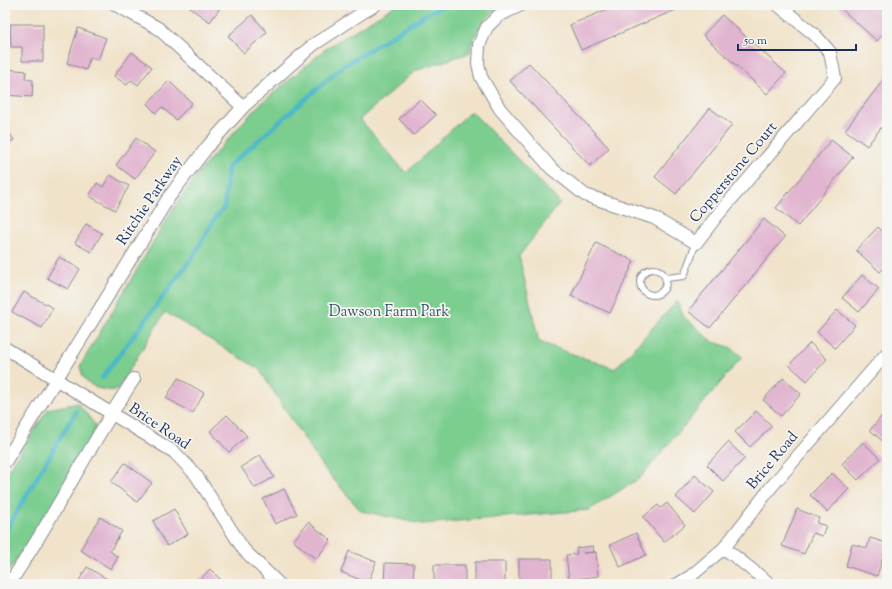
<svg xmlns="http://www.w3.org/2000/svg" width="892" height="589" viewBox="0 0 892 589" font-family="'Sorts Mill Goudy',serif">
<rect width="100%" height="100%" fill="#f6f6f2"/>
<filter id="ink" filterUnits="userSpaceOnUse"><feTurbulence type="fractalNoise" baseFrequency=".025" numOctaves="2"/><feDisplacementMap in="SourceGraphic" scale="8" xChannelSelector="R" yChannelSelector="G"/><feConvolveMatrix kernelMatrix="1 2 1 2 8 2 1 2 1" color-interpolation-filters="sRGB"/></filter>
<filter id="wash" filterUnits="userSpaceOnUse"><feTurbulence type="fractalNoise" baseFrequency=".012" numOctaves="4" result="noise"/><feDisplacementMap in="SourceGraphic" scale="16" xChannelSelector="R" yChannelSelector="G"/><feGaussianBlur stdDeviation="0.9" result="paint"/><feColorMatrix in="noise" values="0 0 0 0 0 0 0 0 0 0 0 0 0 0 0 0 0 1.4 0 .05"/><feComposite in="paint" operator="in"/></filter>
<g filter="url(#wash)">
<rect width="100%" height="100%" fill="#f1e3ca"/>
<path fill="#7cce8f" stroke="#4c7e76" d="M396 5H504C483 17 476 31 469 53L415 71 360 119 406 173 471 111 560 203 519 256 539 342 615 369 677 301 684 317 713 342 730 347 742 357 641 477 589 510 422 524 361 511 322 466 259 369 165 312 117 390C104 391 93 389 84 378 82 375 81 370 80 366L168 217 197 174 256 108 328 47Z
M78 403 96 426 78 468 36 535 5 575V475L48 409Z"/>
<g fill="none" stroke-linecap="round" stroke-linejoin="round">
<path stroke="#4bb8c6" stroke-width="4.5" d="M102 378 194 255 217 215 224 208 228 167 342 67 428 13 446 5
M5 532 76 411"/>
</g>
<g id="blocks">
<path fill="#e1b4cf" d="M192 5H222L210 22 190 8Z
M617 5H687L581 50 570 25Z
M837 5H878L887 13V30L877 41Z
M252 15 267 32 244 53 228 36Z
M722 15 786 73 767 94 703 35Z
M10 24H43V61H22V47H11Z
M78 28 106 38 98 60 90 57 86 70 67 63Z
M132 52 152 67 138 85 131 80 127 85 114 76Z
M529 63 609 148 590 166 510 81Z
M7 69 26 71 25 79 33 80 32 97 5 95Z
M887 75V120L867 146 845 130Z
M169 81 192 103 176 120 162 107 156 113 147 104Z
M420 99 436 115 414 135 399 119Z
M710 108 732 125 676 194 655 177Z
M5 126 14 140 5 145Z
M136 138 155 152 135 179 116 165Z
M831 140 853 157 798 226 776 208Z
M110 175 129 186 115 210 89 196 97 183 103 187Z
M764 219 785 237 710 328 688 311Z
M86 224 102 233 91 252 75 243Z
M878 227 887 236V265L880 272 856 250Z
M596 243 634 261 610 313 571 296Z
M59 257 80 269 68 289 47 278Z
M862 275 879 289 859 312 842 298Z
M24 292 53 308 42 328 12 312Z
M837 310 855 325 835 348 817 332Z
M810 343 827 359 807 381 789 365Z
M178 378 204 393 193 413 166 398Z
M783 378 801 394 781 416 763 400Z
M887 410V445L870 430Z
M756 411 772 426 750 447 735 432Z
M227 415 247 436 229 452 210 431Z
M728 442 745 458 723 481 707 465Z
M863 442 880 459 858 480 842 464Z
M260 455 274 477 255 488 241 467Z
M125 463 152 483 137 502 111 482Z
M832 473 849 489 827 512 810 495Z
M695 475 714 492 695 514 676 497Z
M284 489 297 514 275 524 263 499Z
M667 503 685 525 664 542 643 517 658 505 661 508Z
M174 509 188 534 167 546 153 521Z
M797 509 819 518 817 523 826 526 822 536 813 533 804 554 782 546Z
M100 517 122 531 110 551 118 557 111 569 80 550Z
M308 522 331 540 316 559 293 541Z
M636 533 646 555 620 567 610 545Z
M870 538 887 543 877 576 846 566 852 544 867 548Z
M593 546 594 552 583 553 596 552 598 576 569 580 566 555 577 554 576 548Z
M349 551 376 562 368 583 341 572Z
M519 559H552V583H519Z
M475 562H505V584H475Z
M385 563 414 564 413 584H384Z
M434 565H465V584H434Z
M87 567 112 582 111 584H77Z
M210 569 225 584H196Z"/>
</g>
</g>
<g filter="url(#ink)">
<use href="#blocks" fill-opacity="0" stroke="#868994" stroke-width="1"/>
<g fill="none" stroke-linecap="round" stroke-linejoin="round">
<defs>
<path id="lane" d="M640 282a13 13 0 1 1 26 0a13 13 0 1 1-26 0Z
M666 278 684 276 696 243"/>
<path id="street" d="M116 5 158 28 243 107
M521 5 498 16 487 27 479 45 478 63 481 77 500 109 551 168 585 195 654 218 696 243 716 217 835 78 830 52 815 35 778 5
M5 348 174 452 196 475 244 550 279 584
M5 462 169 197 208 146 243 107 313 45 365 11 375 5
M724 548 770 584
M9 584C54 518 89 445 134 379
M678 584 691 576 724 548 772 486 887 353"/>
</defs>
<use href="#lane" stroke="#868994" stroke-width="8"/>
<use href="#street" stroke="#868994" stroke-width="14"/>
<use href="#lane" stroke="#fff" stroke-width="6"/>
<use href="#street" stroke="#fff" stroke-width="12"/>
</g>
</g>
<g text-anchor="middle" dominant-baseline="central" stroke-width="3.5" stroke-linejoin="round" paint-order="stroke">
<g font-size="15" fill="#1b2f5e" stroke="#f6f6f2">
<text transform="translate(734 173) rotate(-50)">Copperstone Court</text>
<text transform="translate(150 201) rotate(-56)">Ritchie Parkway</text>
<text transform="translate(159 427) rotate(34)">Brice Road</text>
<text transform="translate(773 461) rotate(-50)">Brice Road</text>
</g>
<g font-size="15" fill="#33576a" stroke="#f6f6f2">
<text x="389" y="312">Dawson Farm Park</text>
</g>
</g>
<rect width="892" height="589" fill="none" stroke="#f6f6f2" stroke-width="20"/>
<path d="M738 44v6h118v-6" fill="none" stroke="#1b2f5e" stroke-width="2"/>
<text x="744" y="44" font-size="12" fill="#1b2f5e" stroke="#f6f6f2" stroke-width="3" paint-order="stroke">50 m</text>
</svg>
